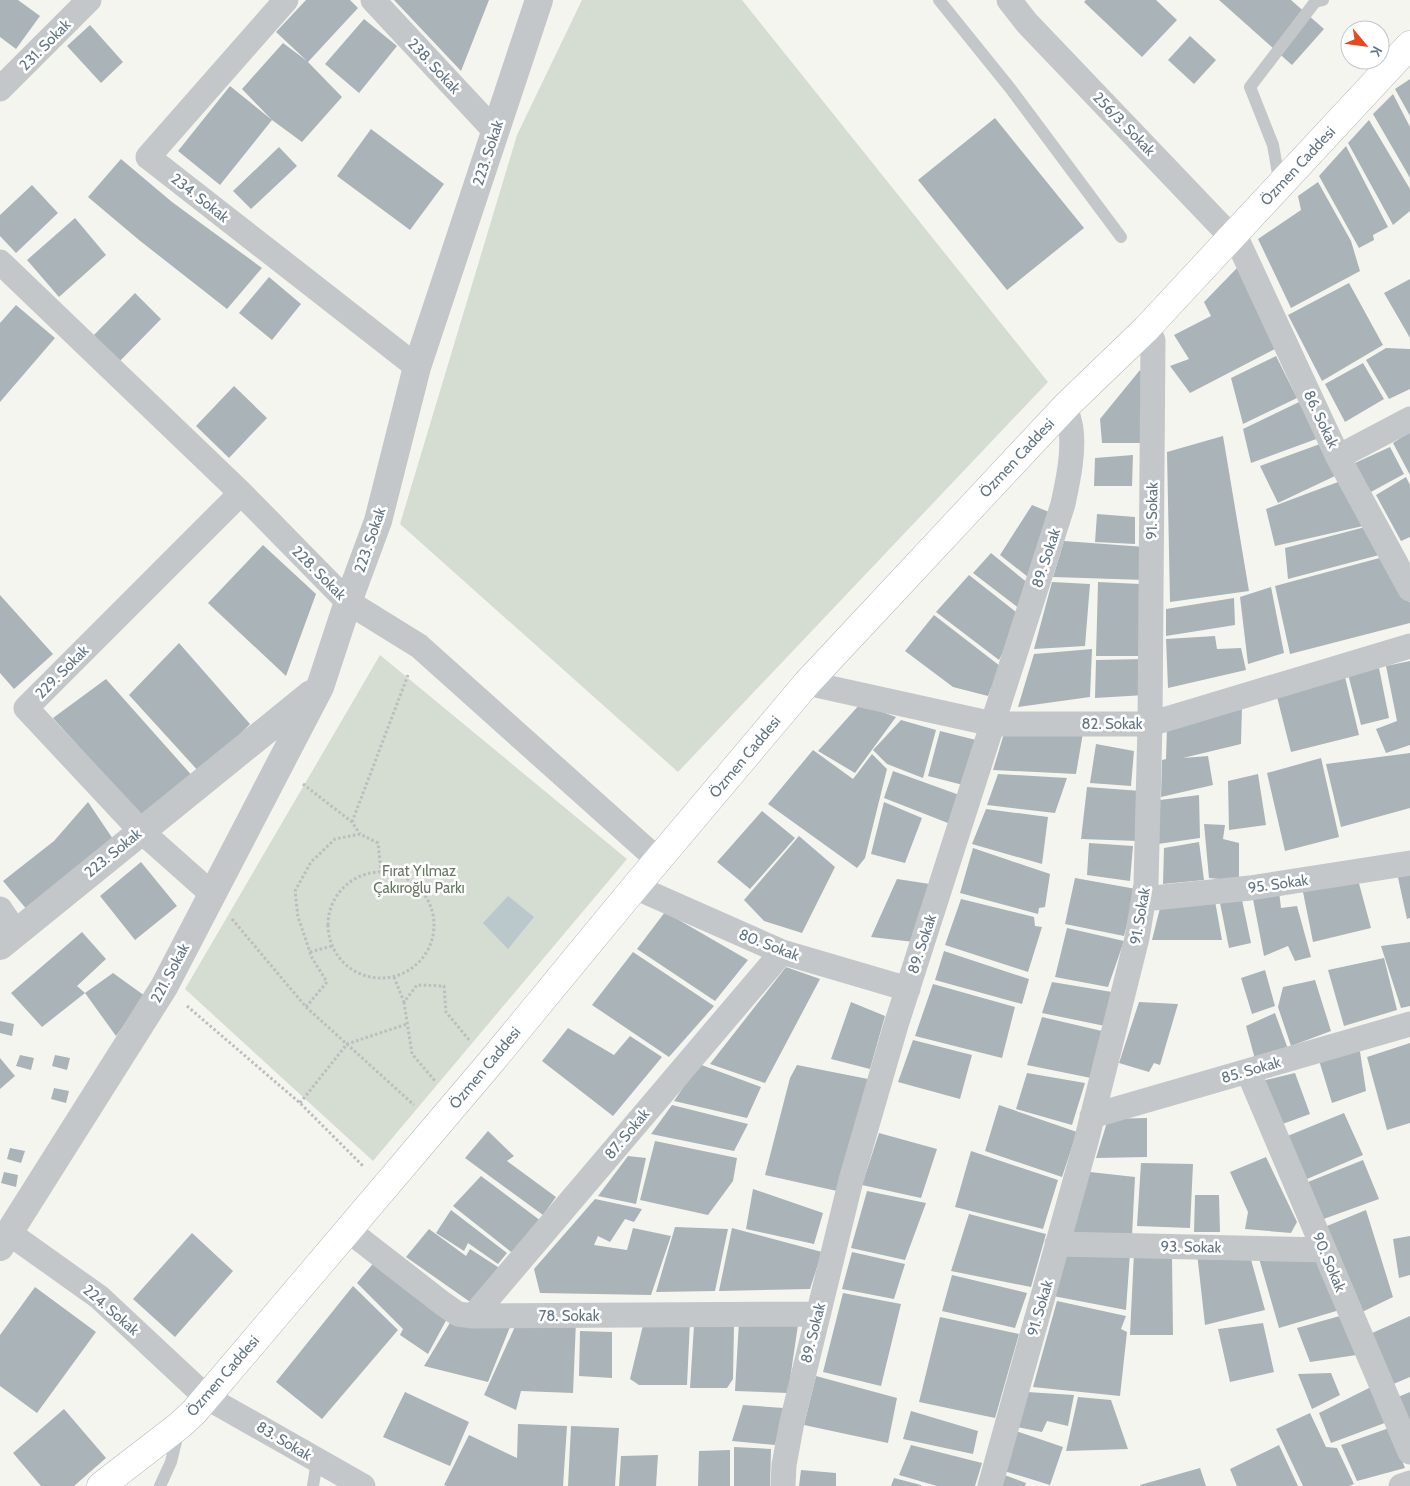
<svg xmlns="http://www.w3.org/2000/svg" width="1410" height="1486" viewBox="0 0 1410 1486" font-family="Cabin,sans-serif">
<rect width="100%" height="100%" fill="#f5f5f0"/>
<path fill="#d5dcd1" d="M582 0H742L1048 382 678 772 400 524 517 135Z
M380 655 627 859 373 1161 185 989Z"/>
<path fill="#bac7cb" d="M508 896 534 917 508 949 483 923Z"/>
<path fill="#aab3b7" d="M0 0H18L40 16 16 49 0 37Z
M306 0H350L358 8 308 62 342 97 302 142 272 120 242 89 283 43 307 61 276 32Z
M394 0H489L461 71Z
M1086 0H1156L1177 20 1142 57 1084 2Z
M1219 0H1291L1324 29 1292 65Z
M364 19 397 46 359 93 325 64Z
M90 25 123 62 101 83 67 46Z
M1190 36 1216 60 1194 84 1168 60Z
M1410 79V116L1395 89Z
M230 86 272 120 220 185 178 151Z
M1393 94 1410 127V178L1373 114Z
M995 118 1084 228 1007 290 918 180Z
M1369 120 1410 189V211L1393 225 1348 143Z
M371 129 444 184 410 230 337 176Z
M1346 146 1388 227 1373 235 1374 240 1359 248 1319 176Z
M279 147 297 166 251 209 233 191Z
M121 159 172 202 262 268 227 309 139 240 88 197Z
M1318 182 1351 241 1360 271 1291 308 1258 239 1301 210 1298 196Z
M32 185 58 213 16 253 0 236V215Z
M75 218 106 255 59 297 27 260Z
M1237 268 1277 348 1190 393 1170 366 1189 359 1174 335 1211 316 1204 302Z
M269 277 301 304 272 340 239 313Z
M1410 279V338L1384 293Z
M1349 283 1383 345 1322 381 1288 315Z
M135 293 161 319 119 362 93 336Z
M16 305 55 338 0 402V323Z
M1386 348 1410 349V389L1389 399 1366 360Z
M1276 356 1297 398 1243 424 1231 378Z
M1363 363 1384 399 1345 422 1325 384Z
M1140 370 1146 379 1145 443H1102L1100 419Z
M234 386 267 418 229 458 196 426Z
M1299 402 1319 438 1251 463 1243 429Z
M1410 432V475L1393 443Z
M1223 436 1249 591 1170 602 1167 452Z
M1320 444 1335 476 1278 503 1260 466Z
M1390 447 1404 474 1369 493 1355 463Z
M1133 455 1132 486H1094L1095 458Z
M1406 477 1410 485V537L1401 541 1376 495Z
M1338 482 1363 526 1275 546 1266 509Z
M1032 505 1049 512 1028 577 1000 555Z
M1097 514 1135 517V544L1095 542Z
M1369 526 1383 554 1288 579 1285 548Z
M1064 541 1145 547V580L1053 577Z
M263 545 316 594 286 676 208 603Z
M991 553 1029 584 1020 609 973 573Z
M1387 556 1410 603V623L1290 654 1275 586Z
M969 575 1016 612V627L999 660 936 612Z
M1052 582 1090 584 1085 646 1034 649Z
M1098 582 1140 584 1139 656H1096Z
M1271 587 1284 653 1248 664 1240 597Z
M0 595 53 654 14 689 0 673Z
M1234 598 1235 625 1166 636V609Z
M934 615 1000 666 988 696 953 687 905 651Z
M1215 636 1217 649 1241 648 1246 670 1168 688 1166 639Z
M179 643 250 724 201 774 129 695Z
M1092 649 1090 697 1018 707 1034 654Z
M1145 659V695L1095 698 1096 660Z
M1410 661V745L1386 753 1376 729 1397 721 1386 666Z
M1379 668 1389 718 1361 725 1348 674Z
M1345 677 1359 735 1291 752 1276 693Z
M106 679 195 779 146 821 53 718Z
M860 704 896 717 855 773 818 751Z
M1242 705 1241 744 1183 758 1208 756 1213 785 1161 797 1162 760 1166 759 1167 726Z
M901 720 936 730 923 778 887 764 873 750Z
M1006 727H1084L1076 774 993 770Z
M940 731 976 740 963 785 928 776Z
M1096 744 1134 751 1131 786 1090 783Z
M813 750 853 779 872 754 887 769 865 858 857 868 768 804Z
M1410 753V808L1341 827 1326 764Z
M1321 758 1339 837 1285 851 1267 773Z
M893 771 962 796 953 825 884 798Z
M998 774 1067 778 1055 813 987 805Z
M1258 774 1266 825 1229 830 1228 781Z
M1087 787 1141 791 1138 841 1081 839Z
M1199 795 1200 838 1158 844 1160 800Z
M88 802 115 842 28 911 3 881 54 841Z
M884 802 922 818 905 863 871 854Z
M986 809 1048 817 1042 864 972 844Z
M762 811 795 838 750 889 717 862Z
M1204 824 1225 825 1223 839 1239 843V881L1209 878Z
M799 836 835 867 802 933 764 921 744 900Z
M1199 842 1204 880 1163 884 1164 848Z
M1089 843 1133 846 1130 881 1087 875Z
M973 848 1050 874 1045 907 1039 908 1038 914 960 893Z
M141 862 177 906 135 940 100 896Z
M1410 871V918L1407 919 1397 873Z
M1357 876 1371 928 1313 942 1302 887Z
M1075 878 1136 889 1124 936 1065 924Z
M897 879 930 884 914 942 871 937Z
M1279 891 1281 908 1297 906 1311 957 1295 961 1288 946 1264 956 1252 894Z
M961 899 1034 917 1035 926 1042 927 1028 972 945 945Z
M1242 900 1251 943 1229 948 1220 903Z
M1215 901 1222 940H1152L1160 908Z
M665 912 748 960 715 1001 637 949Z
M1067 928 1124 941 1108 987 1055 977Z
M82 932 106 959 77 986 85 993 42 1027 11 993Z
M1410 942V1006L1401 1008 1381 946Z
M944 951 1029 979 1022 1004 935 980Z
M633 952 714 1006 669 1057 592 1005Z
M1384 958 1397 1010 1344 1026 1328 970Z
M786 967 820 979 765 1083 710 1064Z
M1265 970 1275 1006 1252 1014 1241 978Z
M113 973 145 996 116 1036 85 993Z
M1315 980 1331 1031 1291 1046 1278 1007 1283 987Z
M1052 982 1112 992 1105 1026 1042 1013Z
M933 984 1015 1007 1002 1058 915 1036Z
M851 1002 885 1016 870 1069 831 1059Z
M1139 1002 1178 1004 1160 1065 1154 1063 1149 1072 1119 1063Z
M1275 1013 1288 1049 1255 1059 1246 1026Z
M1042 1017 1102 1031 1091 1078 1027 1065Z
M0 1021 14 1024 12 1036 0 1033Z
M568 1028 614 1055 630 1036 662 1057 613 1116 542 1061Z
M913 1040 972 1055 960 1099 898 1082Z
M1410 1043V1123L1387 1130 1367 1057Z
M1359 1045 1366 1091 1332 1103 1318 1057Z
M20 1055 34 1058 31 1070 16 1066Z
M55 1055 70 1058 67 1070 52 1066Z
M0 1058 15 1076 0 1089Z
M699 1064 761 1087 747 1118 674 1101Z
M797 1065 868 1079 837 1191 765 1175 790 1078Z
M1027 1073 1085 1083 1072 1125 1016 1109Z
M1295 1073 1310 1114 1277 1126 1261 1081Z
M54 1088 69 1091 66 1103 51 1099Z
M672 1105 748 1124 734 1151 651 1134Z
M999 1105 1077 1132 1062 1177 985 1151Z
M1344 1113 1363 1155 1307 1179 1285 1137Z
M1147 1118V1157L1096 1158 1108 1119Z
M488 1131 514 1156 507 1161 556 1197 543 1215 465 1158Z
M879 1133 937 1149 921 1198 862 1185Z
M655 1141 737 1158 733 1181 708 1215 640 1200Z
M10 1148 25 1151 21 1163 7 1159Z
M971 1151 1058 1180 1043 1229 955 1207Z
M628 1156 646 1158 636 1204 598 1196Z
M1266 1157 1297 1222 1291 1233 1245 1229 1248 1212 1230 1172Z
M1363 1160 1379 1199 1318 1221 1303 1184Z
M1141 1163 1193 1164 1190 1228 1137 1226Z
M4 1172 18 1175 16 1187 1 1183Z
M1090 1172 1135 1177 1132 1236 1072 1234Z
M481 1176 541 1221 515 1255 453 1206Z
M753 1189 823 1213 814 1244 746 1229Z
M867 1191 926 1203 905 1260 851 1248Z
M1195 1195H1219L1220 1232H1194Z
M595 1199 642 1209 634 1222 625 1219 610 1242 598 1236 594 1245 627 1250 633 1228 671 1236 651 1295 540 1293 534 1269Z
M451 1210 507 1253 498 1264 468 1243 464 1251 436 1233Z
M1366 1210 1393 1297 1358 1314 1322 1228Z
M969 1214 1046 1234 1031 1287 951 1271Z
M675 1227 728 1229 715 1291 656 1292Z
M732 1228 822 1252 810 1289 719 1291Z
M429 1229 466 1256 470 1249 501 1269 473 1304 406 1257Z
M192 1233 233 1271 175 1337 133 1299Z
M1410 1236V1275L1399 1278 1393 1239Z
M852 1252 905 1264 894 1299 842 1289Z
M1065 1252 1130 1253 1126 1310 1053 1296Z
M1134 1252 1172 1257 1173 1335H1130Z
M1197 1253 1250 1256 1265 1310 1205 1325Z
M1258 1255 1323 1256 1343 1309 1279 1328Z
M376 1260 449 1315 428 1354 400 1335 403 1329 357 1283Z
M952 1275 1027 1293 1015 1328 942 1311Z
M353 1286 398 1330 322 1419 276 1382Z
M35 1287 96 1332 37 1413 0 1386V1335Z
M843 1293 901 1304 881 1386 823 1372Z
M1057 1301 1126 1316 1121 1329 1127 1332 1120 1396 1033 1387Z
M1347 1314 1363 1354 1310 1362 1297 1328Z
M1410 1316V1377L1391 1385 1370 1334Z
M940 1317 1019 1334 995 1418 919 1402Z
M799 1318 788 1393 735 1391 739 1321Z
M451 1321 512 1322 488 1382 424 1366Z
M576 1321 573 1393 521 1391 516 1410 484 1395 517 1322Z
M644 1321H690L687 1385H639L630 1379Z
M1263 1323 1274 1372 1230 1382 1218 1329Z
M694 1325H734L733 1379 727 1388H690Z
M580 1331 612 1332V1378L579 1376Z
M1331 1373 1340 1395 1312 1409 1298 1374Z
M816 1376 897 1398 888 1443 804 1425Z
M1375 1385 1390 1421 1331 1443 1319 1413Z
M405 1392 469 1422 450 1466 383 1437Z
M1027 1392 1074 1395 1068 1426 1047 1421 1042 1432 1017 1427Z
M1410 1392V1421L1398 1397Z
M1078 1397 1111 1400 1128 1449 1066 1451Z
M743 1405 784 1408 775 1445 732 1441Z
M64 1409 106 1458 74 1486H41L13 1453Z
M911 1411 978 1431 973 1454 903 1439Z
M1310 1413 1326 1447 1337 1448 1354 1484 1349 1486H1303L1276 1429Z
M518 1424 567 1426 563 1486H447L444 1485 469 1435 517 1458Z
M571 1426 619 1428 615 1486H568Z
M1389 1428 1405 1468 1357 1481 1341 1445Z
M1016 1431 1063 1447 1050 1485 1001 1470Z
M911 1445 982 1463 975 1486H937L899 1475Z
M1279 1445 1298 1486H1237L1230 1469Z
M734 1447 771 1449 770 1486H734Z
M730 1450V1486H698L699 1451Z
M658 1455 656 1486H619L621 1456Z
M1200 1468 1206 1486H1140V1485Z
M801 1470 836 1473V1486H799Z
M1002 1474 1026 1483 1025 1486H998Z
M894 1478 921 1485V1486H891Z"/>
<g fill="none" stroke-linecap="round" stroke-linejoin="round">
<defs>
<path id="primary" d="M101 1486 180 1425 194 1412 490 1063 635 887 807 683 1066 406 1146 329 1410 45"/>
</defs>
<use href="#primary" stroke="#b4b9bc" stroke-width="29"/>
<path stroke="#bbbdbf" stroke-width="3" stroke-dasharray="2.5 2.5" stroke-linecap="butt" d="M303 784 352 822 360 834
M352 822 408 675
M328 925a53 53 0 1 1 106 0a53 53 0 1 1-106 0Z
M232 919 306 1007 414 1105
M310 952 332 946
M394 977 404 1002 417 985 444 986 446 1012 470 1041
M404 1002 412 1054 436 1082
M187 1006 300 1103 364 1167
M306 1007 327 982 312 958 298 917 295 891 311 862 335 839 360 834 378 843 381 872
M300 1103 347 1044 407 1024"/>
<path stroke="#c4c7ca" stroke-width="12" d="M939 0 1010 88 1121 237
M1280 185 1273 145 1250 87 1315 2 1323 0
M160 1486 171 1462 179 1429
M313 1486 317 1461"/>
<path stroke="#c4c7ca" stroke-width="25" d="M286 0 148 157 417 367
M373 0 495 131
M1009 0 1027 23 1240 246 1338 457 1410 589
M0 89 89 0
M0 262 241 493 348 602 419 646 658 860
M1338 457 1410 419
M807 683 993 724H1150L1410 646
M635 887 782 952 908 989
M212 894 141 831 26 708 241 493
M1144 899 1250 888 1410 863
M0 909 16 933
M1248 1071 1410 1452
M1092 1116 1410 1024
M348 1230 442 1303 458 1314 473 1316 818 1314
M9 1233 99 1297 206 1397 363 1486
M1057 1244 1324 1250
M473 1316 782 952
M783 1486 784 1465 792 1422 851 1180 896 1025 1063 504C1068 480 1074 454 1071 429 1070 422 1067 414 1066 406
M990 1486 1086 1142 1137 938 1146 884 1150 724 1153 340 1146 329
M1401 1486 1410 1483"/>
<path stroke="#c4c7ca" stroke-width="28" d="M0 946 311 694
M0 1247 164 987 320 687 348 602 378 521 417 367 539 0"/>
<use href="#primary" stroke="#fff" stroke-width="28"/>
</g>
<g text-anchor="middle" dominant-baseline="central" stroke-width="5" stroke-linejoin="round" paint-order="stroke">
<g font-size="15" fill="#637582" stroke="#fff">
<text transform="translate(45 45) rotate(-45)">231. Sokak</text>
<text transform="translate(434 66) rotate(47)">238. Sokak</text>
<text transform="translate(1124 124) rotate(46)">256/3. Sokak</text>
<text transform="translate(488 153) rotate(-72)">223. Sokak</text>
<text transform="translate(1298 166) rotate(-47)">Özmen Caddesi</text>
<text transform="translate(200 198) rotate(38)">234. Sokak</text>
<text transform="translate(1321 419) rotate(65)">86. Sokak</text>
<text transform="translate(1017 458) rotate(-47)">Özmen Caddesi</text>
<text transform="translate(1152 511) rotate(-89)">91. Sokak</text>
<text transform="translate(370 540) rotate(-71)">223. Sokak</text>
<text transform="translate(1046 558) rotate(-72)">89. Sokak</text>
<text transform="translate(319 573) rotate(45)">228. Sokak</text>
<text transform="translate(62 672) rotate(-45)">229. Sokak</text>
<text x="1112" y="724">82. Sokak</text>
<text transform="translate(745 757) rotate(-50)">Özmen Caddesi</text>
<text transform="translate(113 853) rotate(-39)">223. Sokak</text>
<text transform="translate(1278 884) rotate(-8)">95. Sokak</text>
<text transform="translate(1140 916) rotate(-80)">91. Sokak</text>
<text transform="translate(922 944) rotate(-72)">89. Sokak</text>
<text transform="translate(769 945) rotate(21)">80. Sokak</text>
<text transform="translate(170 973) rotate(-62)">221. Sokak</text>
<text transform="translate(485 1068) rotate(-50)">Özmen Caddesi</text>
<text transform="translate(1251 1070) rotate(-16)">85. Sokak</text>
<text transform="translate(627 1134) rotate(-50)">87. Sokak</text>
<text transform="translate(1191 1247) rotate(1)">93. Sokak</text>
<text transform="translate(1329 1262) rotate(67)">90. Sokak</text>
<text transform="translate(1040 1308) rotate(-74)">91. Sokak</text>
<text transform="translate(111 1310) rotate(41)">224. Sokak</text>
<text x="569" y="1316">78. Sokak</text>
<text transform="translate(813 1333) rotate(-76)">89. Sokak</text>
<text transform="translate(223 1376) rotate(-49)">Özmen Caddesi</text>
<text transform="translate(284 1441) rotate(31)">83. Sokak</text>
</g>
<g font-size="15" fill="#677962" stroke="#fff">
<text x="419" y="871">Fırat Yılmaz<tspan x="419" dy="17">Çakıroğlu Parkı</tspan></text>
</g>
</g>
<g transform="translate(1365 45) rotate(119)"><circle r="24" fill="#ffffff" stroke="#c1c8cd"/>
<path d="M0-4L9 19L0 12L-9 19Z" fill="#e7491e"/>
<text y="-8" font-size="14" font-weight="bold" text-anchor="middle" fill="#637582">K</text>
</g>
</svg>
